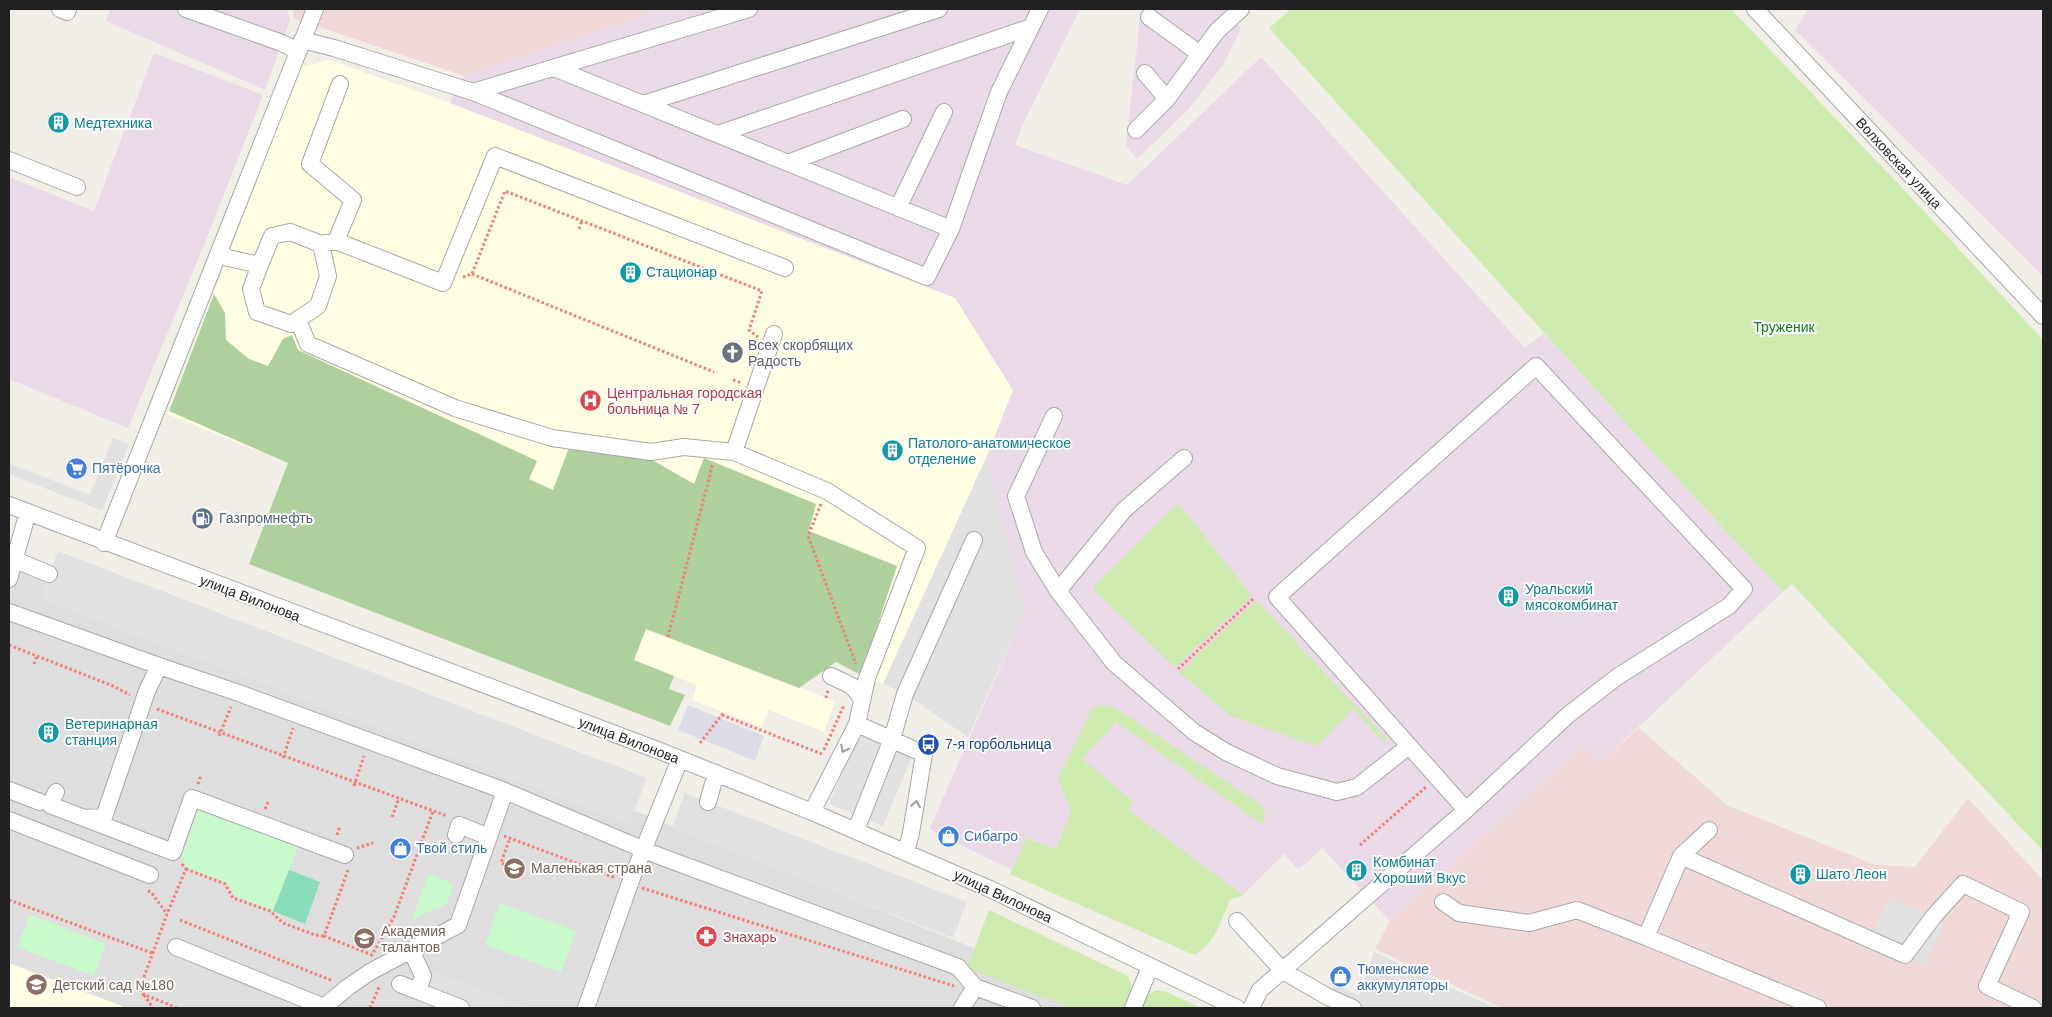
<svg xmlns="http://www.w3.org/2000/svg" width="2052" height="1017" viewBox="0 0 2052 1017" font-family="Arial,sans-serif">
<rect width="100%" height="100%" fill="#f1eee8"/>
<path fill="#dfdede" d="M13 559 1122 1008H9V572Z"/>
<path fill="#f1d8d8" d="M292 9H663L464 76 295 19Z
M1639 728 1727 805 1875 865 1915 867 1968 798 2043 880V1008H1502L1375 949 1390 921 1583 746 1599 764Z"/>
<path fill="#eadae7" d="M110 9H287L290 20 265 90 106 21Z
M663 9H1080L1022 126 1015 145 1127 185 1261 57 1525 348 1544 333 1643 442 1783 592 1599 764 1583 746 1390 921 1322 848 1308 862 1298 869 1284 854 1243 895 1230 899 1168 895 1026 838 1012 870 934 832 930 828 1025 611 986 458 1013 390 450 103 464 76Z
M1141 9H1229L1241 29 1223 65 1187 111 1137 159 1126 145Z
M1805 9H2043V276L1795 30 1807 11Z
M154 53 263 95 204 245 128 428 9 379V177L94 211Z"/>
<path fill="#fffee3" d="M330 60 450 103 955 298 1013 390 986 458 883 684 836 662 799 687 835 702 824 732 769 710 762 727 692 700 697 685 674 676 669 689 685 695 670 726 249 564 288 463 167 414 301 67Z
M9 963 122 1006 126 1008H9Z"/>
<path fill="#cdeaaf" d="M1291 9H1731L1907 193 2043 340V851L1792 584 1783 592 1643 442 1269 28Z
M1178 503 1252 596 1175 667 1092 588Z
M1256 600 1387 739 1384 742 1353 709 1316 746 1231 716 1179 672Z
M1099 705 1114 707 1263 806 1265 820 1262 824 1116 722 1082 759 1134 802 1128 810 1243 895 1230 900C1221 920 1215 945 1194 955L1010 874 1026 838 1056 849 1071 811 1058 778 1091 710Z
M989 910 1128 976C1134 988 1131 996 1126 1008H1072L967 968Z
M1158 990 1167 992 1201 1008H1141C1145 998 1147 993 1158 990Z"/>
<path fill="#add09d" d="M214 294 225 313 226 340 249 359 268 366 283 339 292 335 298 350 537 461 529 479 553 490 570 445 654 461 694 484 704 458 816 504 809 531 897 566 861 675 836 662 799 688 646 629 634 660 674 676 669 689 685 695 670 726 249 564 288 463 169 411Z"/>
<path fill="#c7f9ca" d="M198 810 298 847 273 911 235 896 227 883 187 868 181 858Z
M429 874 454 884 447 904 412 919Z
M500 903 576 931 561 972 485 945Z
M30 915 106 944 94 976 17 947Z"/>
<path fill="#88debb" d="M289 870 320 882 305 924 273 911Z"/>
<path fill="#e1e1e1" d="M113 438 129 444 102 511 9 474V463L90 495Z
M986 458 1025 611 968 737 905 694 883 684Z
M58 551 647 778 629 824 40 599Z
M861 730 914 752 883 826 829 804Z
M685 793 967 902 953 938 672 828Z
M1889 899 1934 916 1944 925 1925 966 1870 940Z
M1374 952 1495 1008H1332L1321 1003 1328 997 1334 984 1359 995Z
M435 972 530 1008H470L427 992Z"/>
<path fill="#dcdce7" d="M688 705 764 736 755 761 678 730Z"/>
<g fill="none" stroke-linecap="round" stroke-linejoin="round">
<defs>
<path id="minor" d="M60 9 67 12 68 9
M186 9 282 43 298 51
M1755 9 2043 316
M1149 17 1200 54
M302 40 334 48 473 92 749 9
M554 68 951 229
M1145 73 1167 99
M473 92 927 277 951 229 999 92 1040 9
M643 104 939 9
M1136 130 1167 99 1217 31 1241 9
M718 134 1031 27
M9 160 77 187
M788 163 903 119
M898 208 944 112
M336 241 443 283 495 156 785 268
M219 252 228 258 260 265 251 289 257 312 291 324 318 306 328 276 321 244
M260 265 272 236 290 232 321 244 336 241 353 200 310 164 340 84
M298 320 308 344 455 408 552 438 651 452 684 447 734 452
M774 334 734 452 827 491 917 548 867 678 857 724
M1054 416 1016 496 1034 552 1058 591
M1184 458 1124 510 1058 591 1114 663 1194 732 1226 752 1277 776 1337 792 1357 787 1409 746
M9 505 660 751 812 812 990 889 1237 1008
M104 543 315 9
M13 559 49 574
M9 579 28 512
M9 612 159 666 236 692 505 791 654 854 958 967 975 987 1032 1008
M831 676 852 686 862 699
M9 790 40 802
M56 792 50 805 84 818 104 817 147 691 159 666
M708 802 716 773
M812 812 857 724 924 754 911 833 906 852
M84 818 173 852 192 798 345 855
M9 820 150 875
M856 830 892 739 905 694 974 540
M456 835 459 825 489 837
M1681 856 1709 830
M1443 902 1459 913 1529 923 1577 910 1646 937
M1237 921 1283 971 1328 997 1353 1008
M176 947 324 1007 348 987 370 972 458 925 505 791
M411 950 423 976 418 991 461 1008
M400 984 418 991
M586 1008 630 883 680 759
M962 1008 975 987
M1133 1008 1150 967
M1251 1008 1260 990 1466 810 1568 715 1617 677 1729 606 1744 589 1536 366 1277 597 1466 810
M1818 1008 1646 937 1681 856 1905 955 1934 916 1963 884 2021 912 1987 986 2033 1008"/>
</defs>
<use href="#minor" stroke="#a8a8a8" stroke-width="18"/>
<path stroke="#f87d72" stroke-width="3" stroke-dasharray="2.5 2.5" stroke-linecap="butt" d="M579 229 582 220
M472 274 714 372
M463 277 472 274 505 191 762 291 749 330 758 337
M733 380 742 383
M821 504 808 536 856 664
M668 637 713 463
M9 645 113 686 130 695
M34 664 37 656
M1178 669 1254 598
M826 698 828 690
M157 709 447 816
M722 715 822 754
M219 736 231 707
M700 743 724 712
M824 750 844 705
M283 758 293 728
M198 784 201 775
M354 786 364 756
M265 809 269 800
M392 817 399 798
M337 835 340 826
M504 836 616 878
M1360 845 1426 787
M357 848 373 843
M509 866 501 863 510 838
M186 869 225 884 233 898 270 911 283 923 315 935 324 936
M348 870 324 936 372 955 394 917 433 811
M642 888 954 986
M148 891 151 892 167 914
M9 900 152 953
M180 920 333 981
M144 995 153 1008
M177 1008 143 994 140 988 167 914 186 869 181 863
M370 1008 380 985"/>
<use href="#minor" stroke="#fff" stroke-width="16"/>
</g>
<defs><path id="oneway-chevron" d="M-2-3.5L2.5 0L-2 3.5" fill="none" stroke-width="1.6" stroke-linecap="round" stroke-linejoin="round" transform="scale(1.25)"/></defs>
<g stroke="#9b9b9b">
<use href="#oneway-chevron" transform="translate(844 749) rotate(117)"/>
<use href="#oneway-chevron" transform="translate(916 804) rotate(-81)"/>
</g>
<defs>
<symbol id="building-disc" viewBox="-11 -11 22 22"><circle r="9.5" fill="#0f9aa8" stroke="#fff"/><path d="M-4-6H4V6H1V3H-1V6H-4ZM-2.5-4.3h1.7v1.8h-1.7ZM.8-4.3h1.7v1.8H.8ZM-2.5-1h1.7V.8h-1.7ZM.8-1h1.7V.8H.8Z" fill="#fff"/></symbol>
<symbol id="church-disc" viewBox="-11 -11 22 22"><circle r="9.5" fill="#6b7280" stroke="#fff"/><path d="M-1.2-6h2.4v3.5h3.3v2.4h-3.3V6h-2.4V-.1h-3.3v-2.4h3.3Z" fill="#fff"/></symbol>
<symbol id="hospital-disc" viewBox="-11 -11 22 22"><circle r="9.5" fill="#e0444e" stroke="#fff"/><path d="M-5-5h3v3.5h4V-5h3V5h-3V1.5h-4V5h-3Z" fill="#fff"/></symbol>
<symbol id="supermarket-disc" viewBox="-11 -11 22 22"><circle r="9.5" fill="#3f7fe0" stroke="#fff"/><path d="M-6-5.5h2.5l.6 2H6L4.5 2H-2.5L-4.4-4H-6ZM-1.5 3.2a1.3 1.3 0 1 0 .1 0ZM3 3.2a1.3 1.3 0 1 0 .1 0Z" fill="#fff"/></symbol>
<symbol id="fuel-disc" viewBox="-11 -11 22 22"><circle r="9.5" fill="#5c6f8a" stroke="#fff"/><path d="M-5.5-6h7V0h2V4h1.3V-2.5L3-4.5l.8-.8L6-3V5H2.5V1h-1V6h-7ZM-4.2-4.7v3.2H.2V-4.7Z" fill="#fff"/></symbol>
<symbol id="bus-disc" viewBox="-11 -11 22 22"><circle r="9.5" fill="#1a4fb4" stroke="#fff"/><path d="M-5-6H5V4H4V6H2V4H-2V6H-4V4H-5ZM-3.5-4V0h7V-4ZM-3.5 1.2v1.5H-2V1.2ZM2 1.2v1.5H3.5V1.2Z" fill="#fff"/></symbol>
<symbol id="shop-disc" viewBox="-11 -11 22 22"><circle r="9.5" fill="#3f7fe0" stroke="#fff"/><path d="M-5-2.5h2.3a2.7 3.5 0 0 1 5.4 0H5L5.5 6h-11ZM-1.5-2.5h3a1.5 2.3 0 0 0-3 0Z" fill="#fff"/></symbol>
<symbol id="school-disc" viewBox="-11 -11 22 22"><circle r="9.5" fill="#8d6e63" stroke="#fff"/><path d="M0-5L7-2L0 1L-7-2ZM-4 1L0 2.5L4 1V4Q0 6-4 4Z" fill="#fff"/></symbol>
<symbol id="pharmacy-disc" viewBox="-11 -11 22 22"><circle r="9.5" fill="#e0444e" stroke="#fff"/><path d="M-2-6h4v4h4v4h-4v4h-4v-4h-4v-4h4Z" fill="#fff"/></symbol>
</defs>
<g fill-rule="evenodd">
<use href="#building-disc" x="46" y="110" width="25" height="25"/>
<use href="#building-disc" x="618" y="260" width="25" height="25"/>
<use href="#church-disc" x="720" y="340" width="25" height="25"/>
<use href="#hospital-disc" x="578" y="388" width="25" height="25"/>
<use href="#building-disc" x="880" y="438" width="25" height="25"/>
<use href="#supermarket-disc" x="64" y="456" width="25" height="25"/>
<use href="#fuel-disc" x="190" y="506" width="25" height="25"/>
<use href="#building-disc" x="1496" y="584" width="25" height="25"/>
<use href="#building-disc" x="36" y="720" width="25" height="25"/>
<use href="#bus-disc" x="916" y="732" width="25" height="25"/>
<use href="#shop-disc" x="936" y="824" width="25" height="25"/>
<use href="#shop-disc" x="388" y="836" width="25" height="25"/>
<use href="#school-disc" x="502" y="856" width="25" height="25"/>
<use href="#building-disc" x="1344" y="858" width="25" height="25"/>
<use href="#building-disc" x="1788" y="862" width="25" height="25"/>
<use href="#pharmacy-disc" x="694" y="924" width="25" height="25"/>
<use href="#school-disc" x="352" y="926" width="25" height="25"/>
<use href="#shop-disc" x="1328" y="964" width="25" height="25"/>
<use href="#school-disc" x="24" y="972" width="25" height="25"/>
</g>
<g text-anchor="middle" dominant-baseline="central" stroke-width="4" stroke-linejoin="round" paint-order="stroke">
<g font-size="14" fill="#0d838f" stroke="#fff" text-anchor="start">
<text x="74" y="123">Медтехника</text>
<text x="646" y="272">Стационар</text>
<text x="908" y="443">Патолого-анатомическое<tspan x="908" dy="16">отделение</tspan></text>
<text x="1525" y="589">Уральский<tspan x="1525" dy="16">мясокомбинат</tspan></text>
<text x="65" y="724">Ветеринарная<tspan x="65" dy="16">станция</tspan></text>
<text x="1373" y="862">Комбинат<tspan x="1373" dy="16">Хороший Вкус</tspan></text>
<text x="1816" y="874">Шато Леон</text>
</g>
<g font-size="14" fill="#212121" stroke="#fff">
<text transform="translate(1899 163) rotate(47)">Волховская улица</text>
<text transform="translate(250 598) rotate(21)">улица Вилонова</text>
<text transform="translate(629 740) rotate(21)">улица Вилонова</text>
<text transform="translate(1003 896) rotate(25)">улица Вилонова</text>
</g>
<g font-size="14" fill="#0e8114" stroke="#fff">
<text x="1784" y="327">Труженик</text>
</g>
<g font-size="14" fill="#5b616d" stroke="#fff" text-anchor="start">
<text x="748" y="345">Всех скорбящих<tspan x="748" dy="16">Радость</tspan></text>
</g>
<g font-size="14" fill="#be3a42" stroke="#fff" text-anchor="start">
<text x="607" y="393">Центральная городская<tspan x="607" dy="16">больница № 7</tspan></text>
<text x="723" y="937">Знахарь</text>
</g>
<g font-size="14" fill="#366cbe" stroke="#fff" text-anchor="start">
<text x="92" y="468">Пятёрочка</text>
<text x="964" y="836">Сибагро</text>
<text x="416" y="848">Твой стиль</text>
<text x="1357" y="969">Тюменские<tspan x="1357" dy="16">аккумуляторы</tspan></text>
</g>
<g font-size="14" fill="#4e5e75" stroke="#fff" text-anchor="start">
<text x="219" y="518">Газпромнефть</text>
</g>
<g font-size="14" fill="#164399" stroke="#fff" text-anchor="start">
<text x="945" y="744">7-я горбольница</text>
</g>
<g font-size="14" fill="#785e54" stroke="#fff" text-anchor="start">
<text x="531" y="868">Маленькая страна</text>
<text x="381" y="931">Академия<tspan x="381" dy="16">талантов</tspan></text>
<text x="53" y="985">Детский сад №180</text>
</g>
</g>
<rect width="2052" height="1017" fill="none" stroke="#212121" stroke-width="20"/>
</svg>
